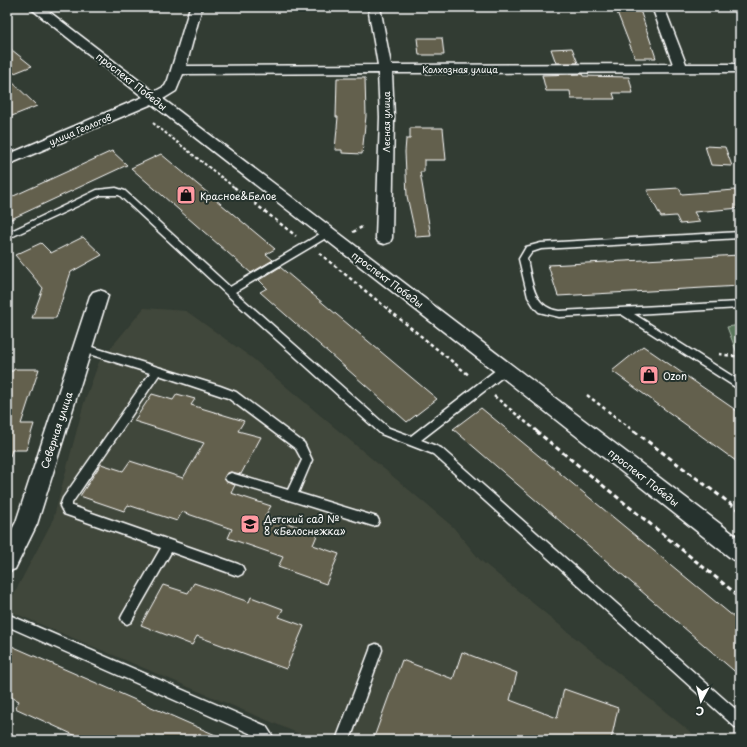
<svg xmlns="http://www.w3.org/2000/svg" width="747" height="747" viewBox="0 0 747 747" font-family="'Playpen Sans',sans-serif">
<rect width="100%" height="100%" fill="#323c33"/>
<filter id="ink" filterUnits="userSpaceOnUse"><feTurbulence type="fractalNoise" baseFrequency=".025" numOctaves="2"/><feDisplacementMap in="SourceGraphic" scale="8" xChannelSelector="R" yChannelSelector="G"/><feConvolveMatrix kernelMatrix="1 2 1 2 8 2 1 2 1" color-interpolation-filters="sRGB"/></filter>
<g filter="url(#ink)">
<path fill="#41473b" d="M144 308 186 311 252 358 453 527 480 560 700 740H300L302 735 7 610V607L53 520 84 403 99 362Z"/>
<path fill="#59745a" stroke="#acbaac" d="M740 325V353H737L727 327Z"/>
<path fill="#64604d" stroke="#fff" d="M615 7H639L656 58H635Z
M417 38H442L444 55H419Z
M7 46 32 66 7 76Z
M572 48 578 63H556L551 49Z
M582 74 583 76 629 77 633 93H613L615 99H571L570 91H546L542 75Z
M7 77 37 106 7 118Z
M337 78H365L366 116 362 154 342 153V150H335L338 117H336Z
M410 128H443L446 160H424V172H420L431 236 416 237 407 196 405 152 406 139H410Z
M705 146 725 147 732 166 711 165Z
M112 151 127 165 7 221V199Z
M161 154 275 249 266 254 273 260 251 273 131 168Z
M679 188 682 194 735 190 740 198V208L694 212 700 222 680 224 676 216 661 217 647 190Z
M83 237 102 255 71 272 56 318H32L43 288 15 255 41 243 51 253Z
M740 255V286L558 296 548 265Z
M280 267 437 399 407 422 260 292 267 288 259 280Z
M643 346 740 413V464L612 371Z
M14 369H39L21 424H34L26 450H12L10 456H7V371H13Z
M152 394 173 400 177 394 195 399 191 405 244 421 238 431 261 437 241 474 230 472 226 474 224 479 227 482 235 485 231 493 271 506 265 516 318 533 313 545 339 554 326 584 278 567 283 557 228 538 232 529 182 512 177 521 128 505 124 511 80 496 101 464 123 471 130 461 183 478 204 443 134 421Z
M481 408 740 622V676L453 429Z
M194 583 249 602 251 597 283 609 279 617 304 626 286 669 197 636 192 645 141 625 163 585 188 593Z
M7 644 227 740H85L15 708 19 701 7 695Z
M462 652 517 673 510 700 557 718 564 689 618 708 611 740H373L402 660 453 679Z"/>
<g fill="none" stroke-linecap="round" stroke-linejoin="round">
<defs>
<path id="service" d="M116 188 125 191 230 287 325 231H331L332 233 331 235 235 292 389 428 411 436 501 366H509L510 369 509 372 421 440 441 448 740 713V729L735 727 433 454 381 434 226 294 119 195H101L7 239V233L97 190Z
M740 232V238L541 249 532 252 527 259C532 281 532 307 559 311L740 302V308L634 314 740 381V390L621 314 559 317 539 312 535 308 528 297 519 259 526 247 541 243Z
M82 344 220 386 236 392 304 443 312 460 298 493 377 517 379 521 377 525 373 526 227 481 225 478 227 475 231 473 288 490 302 460 296 449 228 398 159 375 72 503V506L238 564 242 566 244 570 242 574 238 576 171 552 131 622 127 624 123 622 121 618 123 614 161 548 64 514 60 506 63 498 150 373 79 351 77 348 79 345Z
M7 614 266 726 275 740H259L256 736 7 626Z
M376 644 381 646 382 650 350 740H336L370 650 371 646Z"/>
<path id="minor" d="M29 7H43L154 92 165 86 168 80 190 7H202L186 66 378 65 368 7H380L391 65 673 64 652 7H664L686 64H740V72L392 73 394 117 392 238 390 242 384 244 378 242 376 238 380 117 378 73 183 74 176 91 163 99 740 539V562L732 559 498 374 152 104 7 165V155L143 97Z
M99 290 105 292 108 296 37 524 15 569 7 572V539L16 522 90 296 93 292Z"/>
</defs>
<use href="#service" stroke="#fff" stroke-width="3"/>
<use href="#minor" stroke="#fff" stroke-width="3"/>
<path stroke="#fff" stroke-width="2" stroke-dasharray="3 2" stroke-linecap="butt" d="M153 123 235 188"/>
<path stroke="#fff" stroke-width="2.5" stroke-dasharray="3.5 3" stroke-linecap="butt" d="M234 187 296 236
M353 232 364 226
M319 253 470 376
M719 354 740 357
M587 395 635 432
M494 396 538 432"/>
<path stroke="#fff" stroke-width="3" stroke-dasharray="5 3.5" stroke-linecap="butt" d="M536 431 740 597
M634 431 740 511"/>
<use href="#service" fill="#26332d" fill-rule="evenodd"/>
<use href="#minor" fill="#26332d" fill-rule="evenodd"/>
</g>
</g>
<defs>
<symbol id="shop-square" viewBox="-11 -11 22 22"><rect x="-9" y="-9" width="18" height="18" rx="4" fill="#ff9aa2" stroke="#26332d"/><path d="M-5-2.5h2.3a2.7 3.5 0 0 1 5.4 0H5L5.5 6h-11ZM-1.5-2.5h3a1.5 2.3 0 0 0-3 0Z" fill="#111"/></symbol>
<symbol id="school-square" viewBox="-11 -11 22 22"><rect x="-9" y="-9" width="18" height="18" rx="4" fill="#ff9aa2" stroke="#26332d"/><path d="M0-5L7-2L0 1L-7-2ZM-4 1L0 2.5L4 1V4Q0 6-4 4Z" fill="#111"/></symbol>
</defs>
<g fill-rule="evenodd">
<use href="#shop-square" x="175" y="184" width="22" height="22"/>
<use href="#shop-square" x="638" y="364" width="22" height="22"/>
<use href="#school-square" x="239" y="513" width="22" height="22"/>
</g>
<g text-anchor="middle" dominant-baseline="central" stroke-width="4" stroke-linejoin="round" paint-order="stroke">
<g font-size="9" fill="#fff" stroke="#26332d">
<text x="460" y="69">Колхозная улица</text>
<text transform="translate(386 122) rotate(-90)">Лесная улица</text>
<text transform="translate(80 129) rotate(-23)">улица Геологов</text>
</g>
<g font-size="10" fill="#fff" stroke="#26332d">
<text transform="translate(132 81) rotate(38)">проспект Победы</text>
<text transform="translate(388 279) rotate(37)">проспект Победы</text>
<text transform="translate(56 430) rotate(-72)">Северная улица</text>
<text transform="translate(644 477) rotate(38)">проспект Победы</text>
</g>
<g font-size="10" fill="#fff" stroke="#26332d" text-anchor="start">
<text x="200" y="195">Красное&amp;Белое</text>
<text x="663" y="375">Ozon</text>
<text x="264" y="518">Детский сад №<tspan x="264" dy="12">8 «Белоснежка»</tspan></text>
</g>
</g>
<rect width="747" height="747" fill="none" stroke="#26332d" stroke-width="24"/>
<rect x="12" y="12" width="723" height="723" fill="none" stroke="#fff" stroke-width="1.5" filter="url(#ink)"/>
<g transform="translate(701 701) rotate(187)" stroke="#26332d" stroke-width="3" paint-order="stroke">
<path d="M0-3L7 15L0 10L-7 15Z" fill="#ffffff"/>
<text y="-6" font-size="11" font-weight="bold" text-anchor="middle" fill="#ffffff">С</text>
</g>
</svg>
